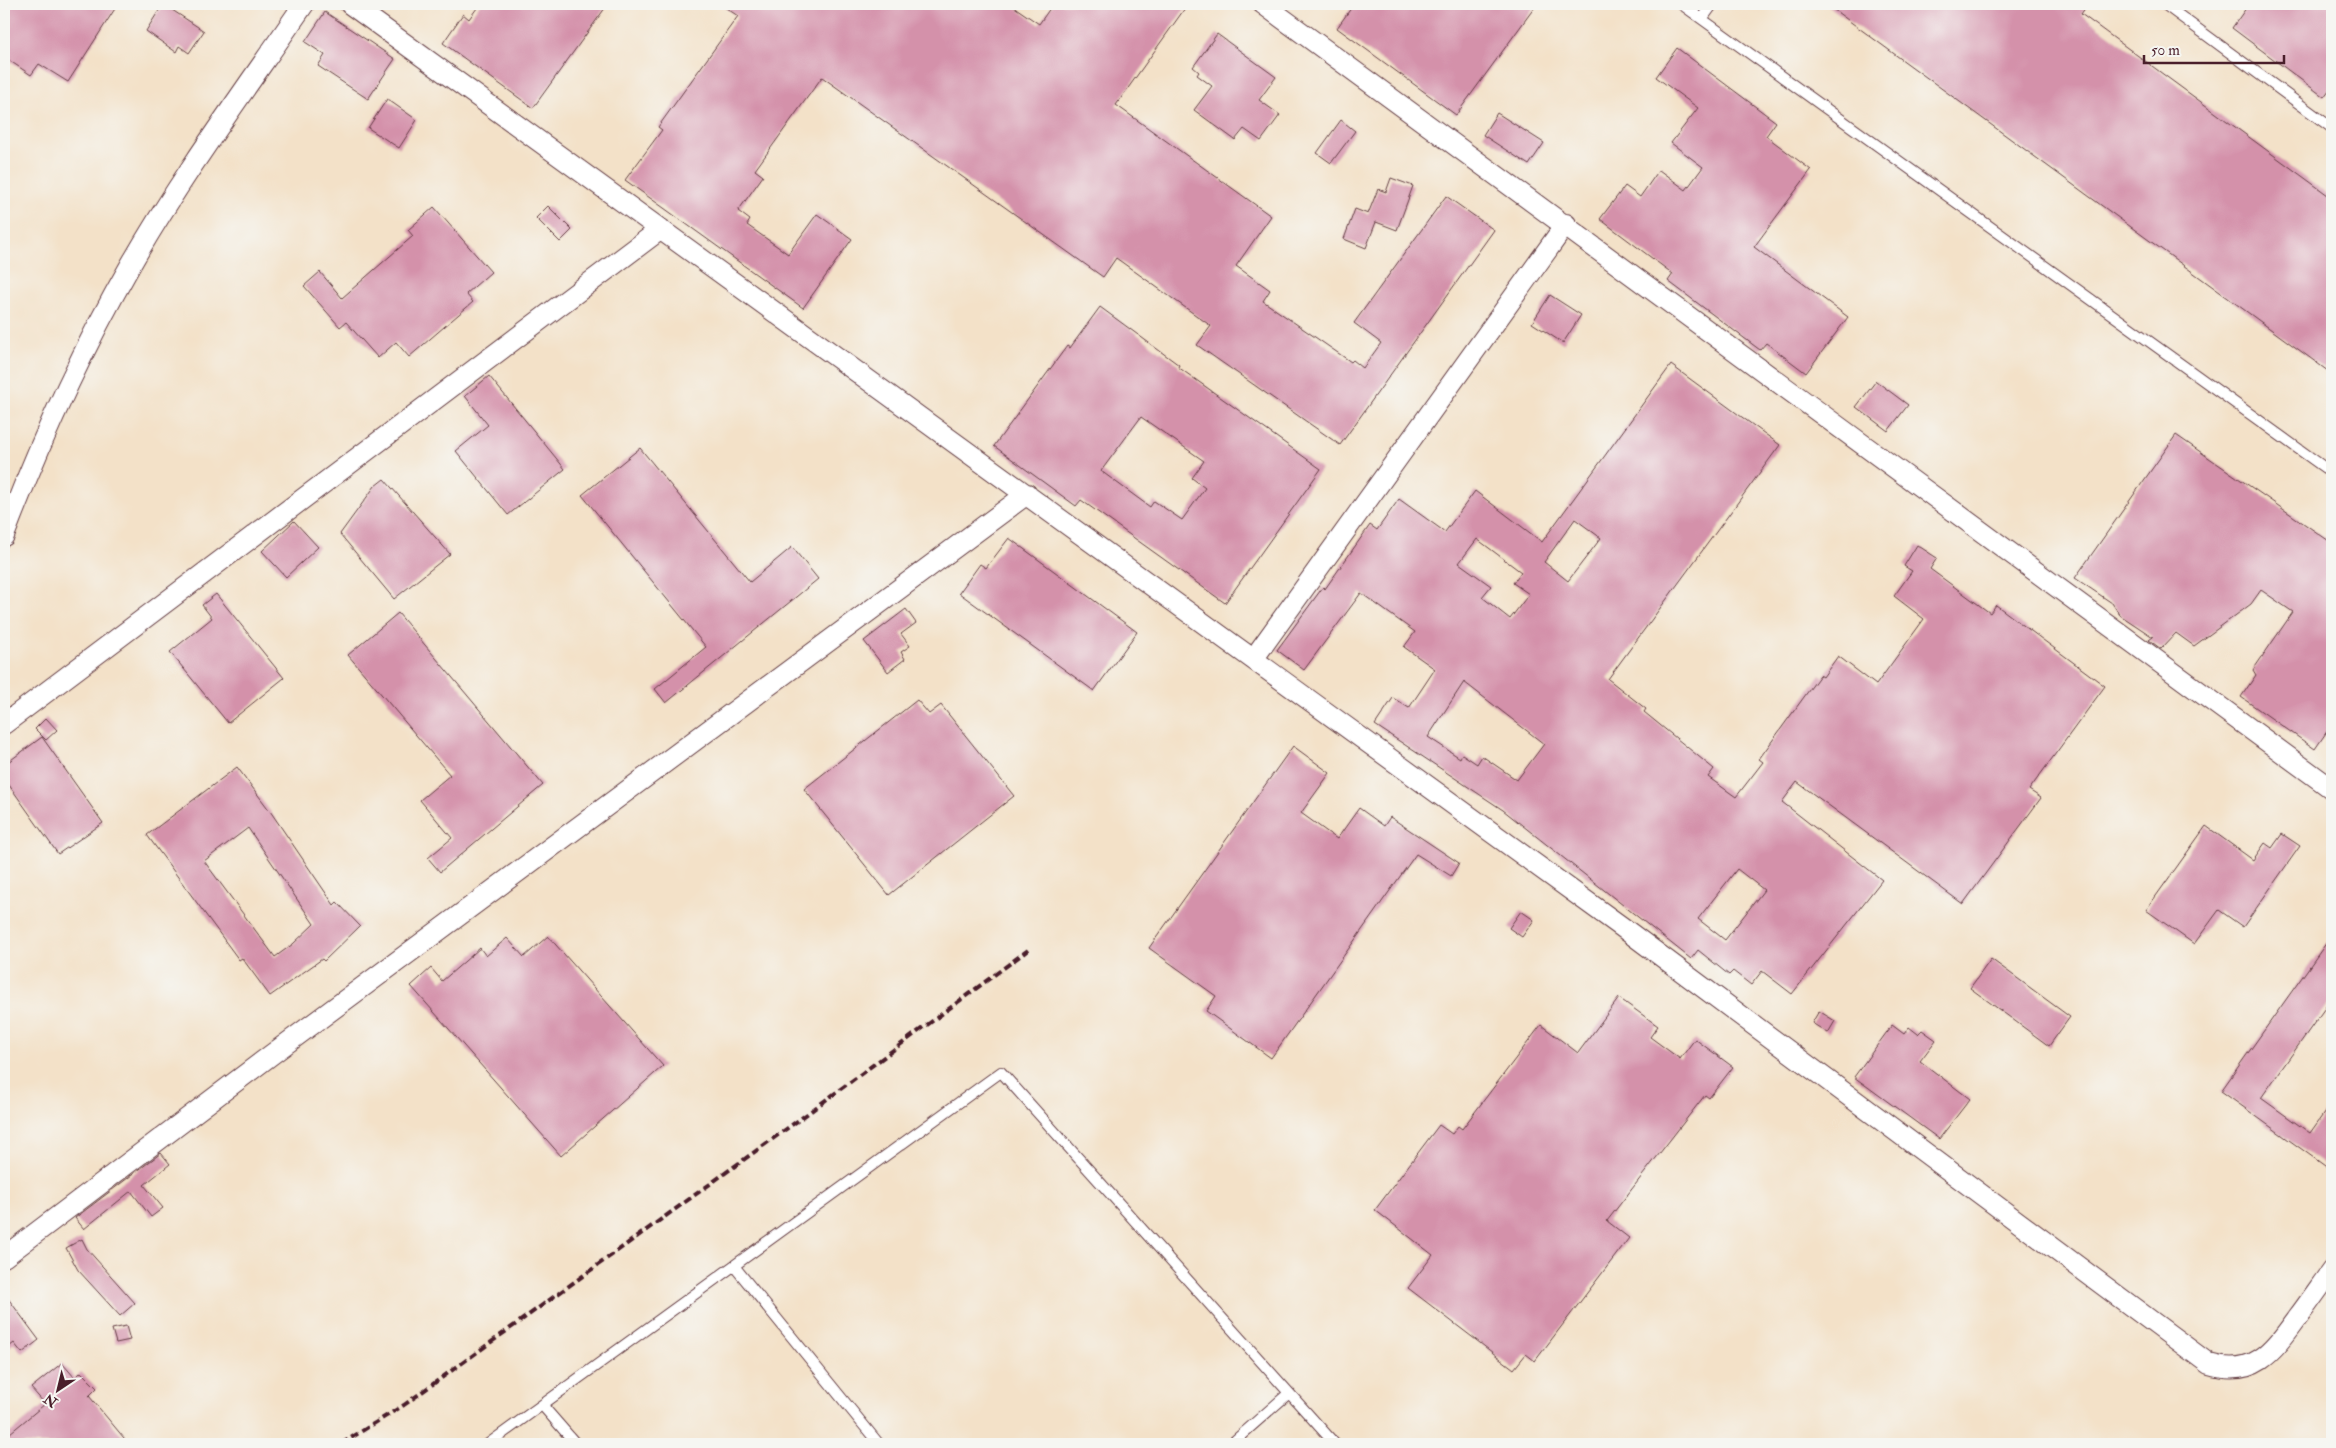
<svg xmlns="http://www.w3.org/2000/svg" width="2336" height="1448" viewBox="0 0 2336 1448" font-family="'IM FELL Double Pica',serif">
<rect width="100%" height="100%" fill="#f6f6f2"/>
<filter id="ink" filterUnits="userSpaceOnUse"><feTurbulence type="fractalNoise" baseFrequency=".02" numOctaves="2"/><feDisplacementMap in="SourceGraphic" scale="10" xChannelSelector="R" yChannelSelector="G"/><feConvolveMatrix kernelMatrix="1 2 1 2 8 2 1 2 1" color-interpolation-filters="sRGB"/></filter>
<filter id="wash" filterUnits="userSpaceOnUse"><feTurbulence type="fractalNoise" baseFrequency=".0096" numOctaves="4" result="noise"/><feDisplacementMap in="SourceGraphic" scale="20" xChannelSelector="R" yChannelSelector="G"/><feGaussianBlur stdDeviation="1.12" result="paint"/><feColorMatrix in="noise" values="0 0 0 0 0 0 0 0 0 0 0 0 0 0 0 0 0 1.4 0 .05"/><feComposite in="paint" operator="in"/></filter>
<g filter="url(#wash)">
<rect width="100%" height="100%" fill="#f3e1c8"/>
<g id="blocks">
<path fill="#d491aa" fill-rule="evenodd" d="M4 4H118L68 82 39 64 31 75 4 57Z
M163 4 204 31 189 53 179 46 176 52 146 31Z
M480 4H608L533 108 443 43 463 14 469 19Z
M720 4H1010L1039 24 1053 4H1188L1116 105 1271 216 1236 266 1270 290 1263 301 1351 362 1353 360 1363 368 1381 343 1354 323 1446 196 1494 230 1340 445 1197 345 1211 326 1116 258 1103 277 822 77 755 170 763 176 738 211 750 220 747 225 788 254 817 214 852 239 803 308 625 180 662 130 658 127 738 16Z
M1354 4H1537L1456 115 1337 28Z
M1826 4H2088L2081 14 2332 198V374Z
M2249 4H2332V86L2324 97 2232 28Z
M325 12 395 59 368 99 318 66 325 55 305 42Z
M1217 34 1276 77 1259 100 1280 115 1261 141 1244 129 1235 140 1194 110 1212 86 1197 75 1199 72 1193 67Z
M1677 48 1776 122 1766 136 1811 170 1754 247 1848 317 1806 373 1766 343 1760 350 1668 281 1673 274 1600 219 1625 186 1640 197 1659 170 1686 190 1703 167 1671 143 1698 108 1656 77Z
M387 99 417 120 399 148 368 128Z
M1497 113 1544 143 1529 165 1483 135Z
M1341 120 1355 131 1331 163 1317 153Z
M1391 178 1413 186 1397 230 1376 222 1366 248 1344 239 1355 209 1368 214 1378 189 1386 192Z
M548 206 572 230 560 242 536 218Z
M434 207 491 272 466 294 473 302 409 357 396 342 378 358 346 322 340 327 304 286 320 272 342 298 413 236 408 230Z
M1550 295 1581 315 1563 343 1532 323Z
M1100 307 1179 365 1178 367 1321 469 1225 603 1081 500 1076 506 994 446 1067 346 1070 348ZM1141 417 1204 461 1192 478 1205 488 1182 520 1154 501 1150 507 1101 471Z
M1671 365 1780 445 1608 679 1646 709 1644 712 1714 769 1708 777 1736 797 1763 762 1759 759 1820 675 1823 677 1838 656 1876 685 1924 619 1894 596 1912 571 1904 566 1917 545 1937 558 1930 569 1990 613 1996 605 2105 686 2029 790 2041 798 1963 904 1797 782 1782 802 1882 880 1792 994 1762 971 1751 985 1733 971 1729 975 1698 950 1691 959 1503 810 1375 725 1393 698 1409 708 1435 669 1404 647 1415 632 1361 593 1304 670 1277 650 1323 587 1325 589 1370 525 1377 530 1399 499 1445 532 1475 491 1542 542ZM1575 519 1601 538 1568 581 1544 562ZM1477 539 1521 572 1513 583 1529 594 1510 619 1482 597 1491 586 1459 563ZM1464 682 1544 744 1517 780 1482 756 1477 764 1462 754 1460 758 1428 737ZM1737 869 1764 890 1725 940 1698 919Z
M489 376 565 469 508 515 456 451 488 425 465 396Z
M1876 381 1908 405 1888 431 1856 407Z
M2176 435 2332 543V724L2315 749 2241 697 2256 675 2253 670 2293 612 2261 590 2251 604 2194 646 2176 633 2161 649 2149 640 2153 637 2120 615 2112 603 2075 578Z
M640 448 750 582 792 547 818 579 666 703 655 689 706 647 582 495Z
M384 479 450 554 394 599 340 534 375 486Z
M294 521 318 547 286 577 262 551Z
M1009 538 1137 632 1094 691 959 593 980 564 986 568Z
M216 594 284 678 228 723 170 652 212 618 202 605Z
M906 609 916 623 901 634 910 646 901 652 905 659 888 672 864 641Z
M398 613 543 785 440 872 428 858 452 838 420 800 450 775 348 655Z
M917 700 929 714 941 705 1014 796 889 895 804 789Z
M46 718 57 730 46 740 35 729Z
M42 737 103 823 58 854 4 778V765Z
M1293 746 1330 773 1301 813 1337 839 1359 808 1384 826 1390 817 1459 863 1451 876 1416 854 1271 1058 1206 1011 1216 996 1149 948Z
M237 767 270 811 334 905 337 902 360 926 324 961 322 959 270 996 242 958 239 960 147 835ZM248 828 314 924 293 944 275 957 204 861Z
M2206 826 2253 860 2265 843 2272 848 2282 834 2300 846 2243 927 2219 910 2194 944 2146 910Z
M1521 911 1534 920 1522 937 1509 928Z
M2332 935V998L2261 1098 2310 1133 2332 1102V1171L2221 1091Z
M548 936 663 1066 561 1156 411 986 431 968 442 981 480 948 486 956 507 938 524 957Z
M1991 959 2070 1017 2049 1046 1970 988Z
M1619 998 1658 1026 1650 1037 1680 1059 1695 1039 1733 1067 1709 1098 1705 1095 1607 1221 1629 1238 1535 1361 1526 1354 1514 1369 1408 1288 1433 1255 1375 1210 1439 1125 1452 1134 1458 1126 1462 1129 1541 1025 1578 1053Z
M1819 1011 1835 1021 1828 1033 1812 1023Z
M1892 1025 1904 1034 1909 1027 1918 1034 1922 1030 1936 1040 1920 1061 1970 1099 1939 1139 1854 1077Z
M161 1153 170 1164 144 1185 163 1208 151 1217 131 1191 84 1229 75 1218Z
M82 1239 87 1249 135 1303 120 1316 78 1270 66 1248Z
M4 1293 39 1340 22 1353 14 1343 4 1351Z
M126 1326 130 1340 116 1343 112 1329Z
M62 1363 75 1378 81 1372 97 1388 89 1396 129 1444H4V1438L45 1404 31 1388Z"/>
</g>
</g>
<g filter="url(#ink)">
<use href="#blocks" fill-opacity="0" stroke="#633c43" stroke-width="1"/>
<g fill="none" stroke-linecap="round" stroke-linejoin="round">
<defs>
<path id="lane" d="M1681 4 2332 473
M2164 4 2332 128
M1702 19 1713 4
M734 1266 879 1444
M542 1405 576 1444
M488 1444 1001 1072 1335 1444
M1231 1444 1289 1393"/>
<path id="street" d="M350 4 1622 927 2209 1364C2255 1378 2274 1350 2298 1317 2310 1301 2321 1285 2332 1270
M1263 4 2332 789
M4 536C39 444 81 352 130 266 182 175 245 90 304 4
M1254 658 1566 224
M4 724 661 229
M4 1257 271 1055 1027 494"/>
</defs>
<use href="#lane" stroke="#633c43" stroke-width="12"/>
<use href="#street" stroke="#633c43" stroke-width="22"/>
<use href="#lane" stroke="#fff" stroke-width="10"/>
<use href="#street" stroke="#fff" stroke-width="20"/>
<path stroke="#4a1f2b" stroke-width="4" stroke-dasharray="8 4" stroke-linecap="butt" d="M341 1444 404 1405 807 1114 1028 950"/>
</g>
</g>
<rect width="2336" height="1448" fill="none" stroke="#f6f6f2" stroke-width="20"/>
<g transform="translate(58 1390) rotate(215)" stroke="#f6f6f2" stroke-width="4" paint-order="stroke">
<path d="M0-4L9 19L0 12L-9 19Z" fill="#4a1f2b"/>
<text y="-8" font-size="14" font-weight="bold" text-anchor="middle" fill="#4a1f2b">N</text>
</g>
<path d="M2144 55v8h140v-8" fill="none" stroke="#4a1f2b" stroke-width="2.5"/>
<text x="2151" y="55" font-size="15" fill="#4a1f2b" stroke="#f6f6f2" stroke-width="4" paint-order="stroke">50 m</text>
</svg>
